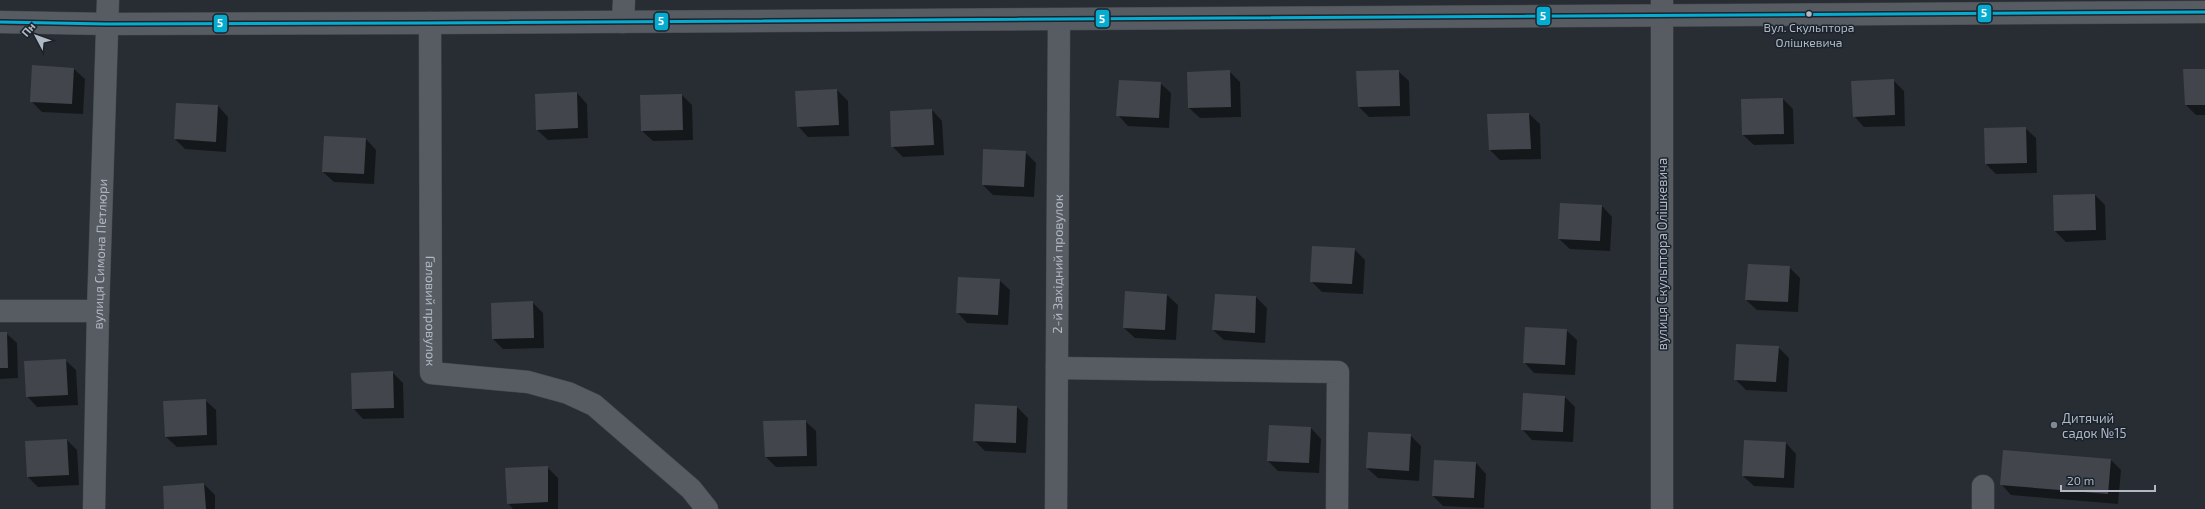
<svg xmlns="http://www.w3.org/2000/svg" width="2205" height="509" viewBox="0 0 2205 509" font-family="'Exo 2',sans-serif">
<rect width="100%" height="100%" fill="#282d33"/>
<path fill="#0007" d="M33 66 74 69 85 79 83 114 42 112 31 101Z
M2205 70V115H2196L2186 105Z
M1229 71 1240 82 1241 117 1200 118 1189 108Z
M1398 71 1409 81 1410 116 1369 117 1359 107Z
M1893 80 1904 91 1905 126 1864 127 1854 116Z
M1160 83 1171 93 1169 128 1128 126 1118 115Z
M837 90 848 101 849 136 808 137 798 126 796 92Z
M577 93 587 104 588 138 548 140 537 130Z
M682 95 692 105 693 140 653 141 642 131Z
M1783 99 1793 109 1794 144 1754 145 1743 135Z
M218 106 228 117 226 152 185 149 175 139Z
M932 110 942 121 944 155 903 157 892 146Z
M1529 114 1540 124 1541 159 1500 160 1490 150 1488 115Z
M2025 128 2036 138 2037 173 1996 174 1986 164Z
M366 139 376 150 374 184 334 182 323 172Z
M1025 152 1036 163 1034 197 993 195 983 185Z
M2095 195 2105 205 2106 240 2066 242 2055 231 2054 196Z
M1602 206 1612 217 1610 251 1570 249 1559 239Z
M1354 249 1365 260 1363 294 1322 292 1312 282Z
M1789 267 1800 278 1798 312 1757 310 1746 300Z
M999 280 1010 290 1008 325 967 323 957 312Z
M1126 292 1167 295 1178 305 1176 340 1135 338 1124 328Z
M1215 295 1256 297 1267 308 1265 343 1224 340 1213 330Z
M532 302 543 313 544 348 503 349 493 339Z
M1566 330 1577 340 1575 375 1534 373 1524 362Z
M0 333H6L17 343 18 378 0 379Z
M1778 347 1789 358 1787 392 1746 390 1736 380Z
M65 360 76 370 78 405 37 407 27 396Z
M392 372 403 383 404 418 363 419 353 408Z
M1565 397 1575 407 1573 442 1532 440 1522 429Z
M205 400 216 410 217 445 177 447 166 437Z
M976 406 1017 407 1028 418 1026 453 985 451 974 440Z
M805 421 816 431 817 466 776 467 766 457Z
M1311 428 1321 439 1319 473 1278 471 1268 461Z
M1410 435 1421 446 1419 481 1378 478 1367 468Z
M67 440 77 450 79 485 38 487 28 477Z
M1786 443 1796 454 1794 488 1754 486 1743 476Z
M2111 460 2121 470 2118 504 2011 495 2001 484Z
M1476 463 1486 474 1484 508 1443 506 1433 496Z
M547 467 558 478V509H513L508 503Z
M204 484 215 495V509H165Z"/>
<path fill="#42464c" d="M32 65 74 68 72 104 30 102Z
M2183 69H2205V105H2185Z
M1230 70 1231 107 1188 108 1187 72Z
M1399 70 1400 106 1358 107 1356 71Z
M1894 79 1895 115 1853 117 1851 81Z
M1119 80 1161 82 1159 118 1116 116Z
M837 89 839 125 797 127 795 91Z
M577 92 578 128 536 130 535 94Z
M682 94 683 130 641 131 640 95Z
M1783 98 1784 134 1742 135 1741 99Z
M176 103 218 105 216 142 174 139Z
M932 109 934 145 891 147 890 111Z
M1529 113 1531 149 1489 150 1487 114Z
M2026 127 2027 163 1985 164 1984 128Z
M324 136 366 138 364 174 322 172Z
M983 149 1026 151 1024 187 982 185Z
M2095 194 2096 230 2054 231 2053 195Z
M1560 203 1602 205 1600 241 1558 239Z
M1312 246 1355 248 1352 284 1310 282Z
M1748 264 1790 266 1788 302 1745 300Z
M958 277 1000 279 998 315 956 313Z
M1125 291 1167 294 1165 330 1123 328Z
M1215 294 1256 296 1255 333 1212 330Z
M533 301 534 338 492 339 491 303Z
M1525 327 1567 329 1565 365 1523 363Z
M0 332H7L8 368H0Z
M1736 344 1779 346 1776 382 1734 380Z
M66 359 68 395 26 397 24 361Z
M393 371 394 408 352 409 351 373Z
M1523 393 1565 396 1563 432 1521 430Z
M206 399 207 435 165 437 163 401Z
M975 404 1017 406 1016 443 973 441Z
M806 420 807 456 765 457 763 421Z
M1269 425 1311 427 1309 463 1267 461Z
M1368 432 1411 434 1409 471 1366 468Z
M67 439 69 475 27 477 25 441Z
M1744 440 1786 442 1784 478 1742 476Z
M2003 450 2111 459 2108 494 2000 485Z
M1434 460 1476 462 1474 498 1432 496Z
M548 466V502L507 504 505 468Z
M204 483 206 509H164L163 486Z"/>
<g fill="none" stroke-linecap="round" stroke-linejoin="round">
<defs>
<g id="minor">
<path d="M1662 0V509"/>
<path d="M0 22 107 24 430 23 2205 12"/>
<path d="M623 22 624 0"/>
<path id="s1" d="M430 23 431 373 528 382 568 393 594 405 691 489 707 509"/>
<path d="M0 311H98"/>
<path d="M1057 368 1338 372 1337 509"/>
<path d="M1983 486V509"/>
<path id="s2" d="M94 509 98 311 108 0"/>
<path id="s3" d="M1056 509 1059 20"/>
</g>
</defs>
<use href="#minor" stroke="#46494e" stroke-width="23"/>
<use href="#minor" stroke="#575b62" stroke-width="22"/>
<defs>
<path id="bus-1" d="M0 22 107 24 430 23 2205 12"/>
</defs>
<use href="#bus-1" stroke="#1b232d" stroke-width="6"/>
<use href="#bus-1" stroke="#06acd0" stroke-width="3"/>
</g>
<circle fill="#b1b9c5" stroke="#1b232d" stroke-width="1.5" cx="1809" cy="14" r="3.5"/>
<circle fill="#818892" stroke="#1b232d" stroke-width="1.5" cx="2054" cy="425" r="4"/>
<g text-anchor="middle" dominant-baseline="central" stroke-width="3" stroke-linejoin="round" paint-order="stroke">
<g font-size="12" fill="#b1b9c5" stroke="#1b232d">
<text x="1809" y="27">Вул. Скульптора<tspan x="1809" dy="15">Олішкевича</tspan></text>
</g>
<g font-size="13" fill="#b1b9c5" stroke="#1b232d">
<text stroke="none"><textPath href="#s2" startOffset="255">вулиця Симона Петлюри</textPath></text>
<text transform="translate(1662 254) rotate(-90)">вулиця Скульптора Олішкевича</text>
<text stroke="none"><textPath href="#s3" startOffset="245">2-й Західний провулок</textPath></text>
<text stroke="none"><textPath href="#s1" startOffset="288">Галовий провулок</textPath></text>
</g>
<g font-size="13" fill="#b1b9c5" stroke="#1b232d" text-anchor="start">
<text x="2062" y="418">Дитячий<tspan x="2062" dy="15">садок №15</tspan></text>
</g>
</g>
<g stroke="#1b232d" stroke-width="1.5">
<rect x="1977" y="4" width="15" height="19" rx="4" fill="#06acd0"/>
<rect x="1536" y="6" width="15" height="20" rx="4" fill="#06acd0"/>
<rect x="1095" y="9" width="15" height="19" rx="4" fill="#06acd0"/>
<rect x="654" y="12" width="15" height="19" rx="4" fill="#06acd0"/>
<rect x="213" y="14" width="15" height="19" rx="4" fill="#06acd0"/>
</g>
<g font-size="11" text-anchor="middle" font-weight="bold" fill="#fff">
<text x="1984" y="17">5</text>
<text x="1543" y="20">5</text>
<text x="1102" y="23">5</text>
<text x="661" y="25">5</text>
<text x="220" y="27">5</text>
</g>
<g transform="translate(36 36) rotate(311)" stroke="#1b232d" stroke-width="3" paint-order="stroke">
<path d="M0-3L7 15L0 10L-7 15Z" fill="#b1b9c5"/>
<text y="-6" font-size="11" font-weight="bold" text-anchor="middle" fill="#b1b9c5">Пн</text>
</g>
<path d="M2061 485v6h94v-6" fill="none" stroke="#b1b9c5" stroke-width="2"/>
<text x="2067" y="485" font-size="12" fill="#b1b9c5" stroke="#1b232d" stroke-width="3" paint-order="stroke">20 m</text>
</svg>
